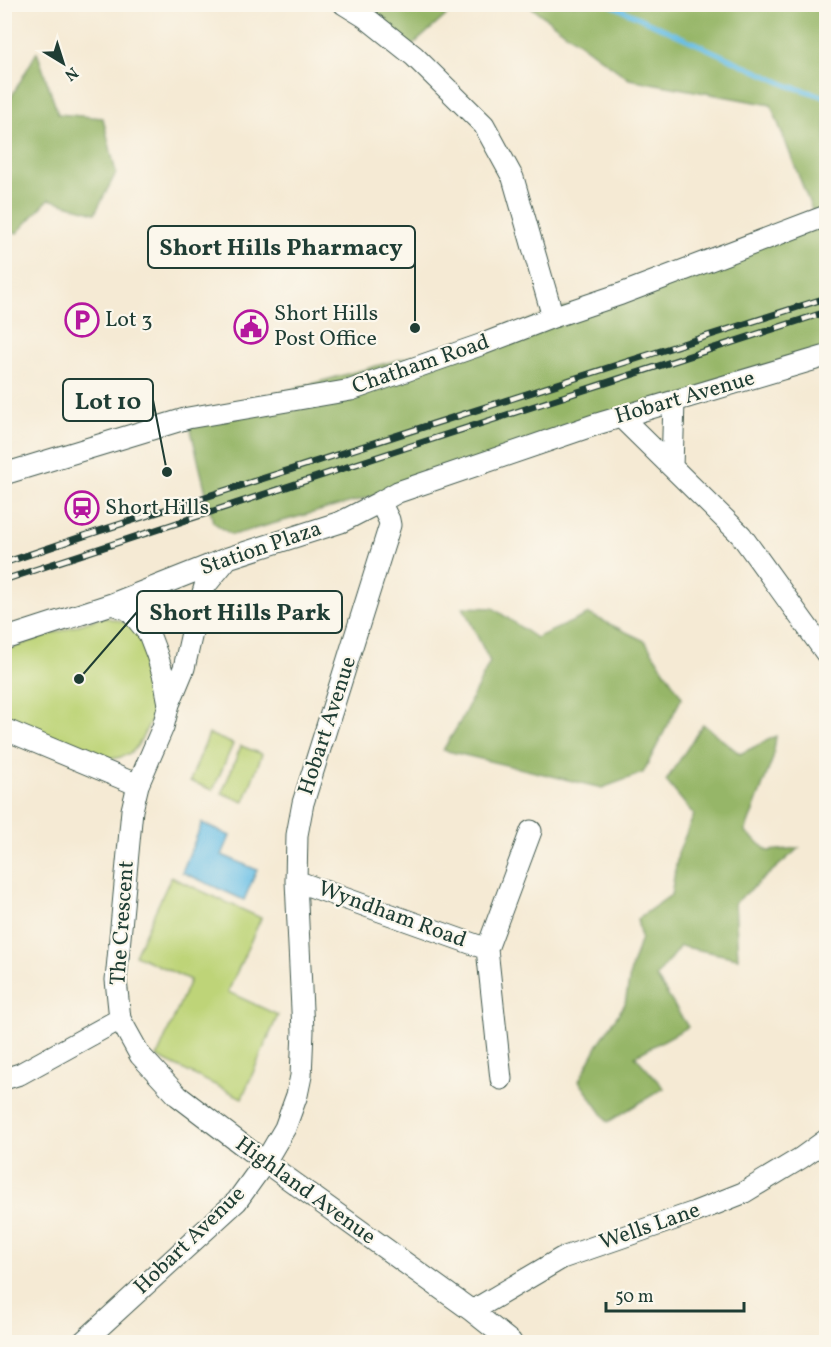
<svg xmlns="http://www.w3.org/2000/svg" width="831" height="1347" viewBox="0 0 831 1347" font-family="Vollkorn,serif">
<rect width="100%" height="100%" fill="#fbf7ec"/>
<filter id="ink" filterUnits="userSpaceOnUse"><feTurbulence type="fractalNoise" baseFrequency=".0167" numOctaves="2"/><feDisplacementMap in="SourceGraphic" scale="12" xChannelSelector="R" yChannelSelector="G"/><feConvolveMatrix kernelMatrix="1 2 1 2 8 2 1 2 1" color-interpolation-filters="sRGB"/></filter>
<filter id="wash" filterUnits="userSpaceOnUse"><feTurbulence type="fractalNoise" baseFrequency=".008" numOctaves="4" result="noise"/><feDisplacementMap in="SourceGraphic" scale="24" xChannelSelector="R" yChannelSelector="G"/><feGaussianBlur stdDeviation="1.35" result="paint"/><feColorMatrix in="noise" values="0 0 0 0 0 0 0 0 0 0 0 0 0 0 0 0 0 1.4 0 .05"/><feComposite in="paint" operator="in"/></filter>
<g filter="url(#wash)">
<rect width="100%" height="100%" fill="#f5ead4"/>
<path fill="#bed478" stroke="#6e8856" stroke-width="1.5" d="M102 617C114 619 126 621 136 630 143 637 146 651 148 660 152 674 159 690 157 705 156 712 152 720 148 726 138 747 134 757 109 759L5 719V650Z
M209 734 233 744 213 790 190 781Z
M241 746 262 754 244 802 222 793Z
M171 877 261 918 228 992 278 1015 242 1098 157 1057 190 980 135 955Z"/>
<path fill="#96b668" stroke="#5a7a4e" stroke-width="1.5" d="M344 5H458L407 50Z
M528 5H826V362L403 488 232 535 213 522 188 418 481 337 816 220 771 105 629 79Z
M37 52 58 114 103 118 116 173 95 213 49 199 17 233 5 231V108Z
M463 607 493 608 536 638 589 614 645 641 682 697 643 773 602 788 443 750 459 724 490 662Z
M703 724 740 754 776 736 773 758 745 832 768 851 799 848 735 903 738 958 680 946 656 977 688 1027 635 1056 664 1088 608 1122 579 1081 599 1043 625 1004 631 969 641 938 637 919 671 895 678 853 694 815 666 781Z"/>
<path fill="#69bfe6" stroke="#447e8d" stroke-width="1.5" d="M202 823 230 836 222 855 257 870 244 900 182 872Z"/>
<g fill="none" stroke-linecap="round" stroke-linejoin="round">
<path stroke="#69bfe6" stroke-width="5" d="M609 4 789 86 826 97"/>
</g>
</g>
<g filter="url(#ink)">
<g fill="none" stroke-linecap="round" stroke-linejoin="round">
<defs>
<path id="street" d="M344 4 365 17 414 56 484 125 513 178 553 317
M621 417 741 535 826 653
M672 467 674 401
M4 474 188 418 351 390 483 344 553 317 621 294 826 216
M228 558 205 586 196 615 184 668 169 704 163 727 138 785 132 810 116 980 120 1019 140 1055 178 1096 265 1162 472 1311 511 1342
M112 604 129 610 149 634 157 655 164 678 169 704
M4 639 112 604 228 558 341 522 380 502 398 492 597 424 826 356
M4 729 138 785
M296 881 487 949
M4 1079 20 1074 120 1019
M501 1079 487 949 531 831
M472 1311 562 1258 695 1212 743 1193 801 1158 826 1140
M83 1342 237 1201 265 1162 285 1128 297 1095 301 1076 303 1031 296 881 297 835 303 803 390 525 389 520 380 502"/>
</defs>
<use href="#street" stroke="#3f574c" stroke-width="23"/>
<use href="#street" stroke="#fff" stroke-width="21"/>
<defs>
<path id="rail" d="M4 563 96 532 826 298
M4 580 411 446 826 312"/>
</defs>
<use href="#rail" stroke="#1f3d34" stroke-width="7"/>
<use href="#rail" stroke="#fbf7ec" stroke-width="4.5" stroke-dasharray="14" stroke-linecap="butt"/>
</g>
</g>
<defs>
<symbol id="parking-ring" viewBox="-11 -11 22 22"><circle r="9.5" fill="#fbf7ec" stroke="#b5179e" stroke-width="1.5"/><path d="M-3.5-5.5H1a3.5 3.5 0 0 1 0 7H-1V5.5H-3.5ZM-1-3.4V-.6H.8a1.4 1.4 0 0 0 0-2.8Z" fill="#b5179e"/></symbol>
<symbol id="civic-ring" viewBox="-11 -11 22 22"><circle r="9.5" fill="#fbf7ec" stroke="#b5179e" stroke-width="1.5"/><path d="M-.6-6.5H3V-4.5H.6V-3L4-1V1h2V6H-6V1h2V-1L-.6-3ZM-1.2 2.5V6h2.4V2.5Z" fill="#b5179e"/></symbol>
<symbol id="station-ring" viewBox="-11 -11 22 22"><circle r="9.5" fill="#fbf7ec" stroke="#b5179e" stroke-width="1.5"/><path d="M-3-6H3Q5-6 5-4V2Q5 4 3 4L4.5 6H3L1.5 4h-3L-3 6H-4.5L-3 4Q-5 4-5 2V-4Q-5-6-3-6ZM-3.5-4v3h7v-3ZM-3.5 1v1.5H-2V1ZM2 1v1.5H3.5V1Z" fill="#b5179e"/></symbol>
</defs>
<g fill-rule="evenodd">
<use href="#parking-ring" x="63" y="301" width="38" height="38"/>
<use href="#civic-ring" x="232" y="308" width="38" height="38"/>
<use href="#station-ring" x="63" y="489" width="38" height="38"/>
</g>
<g text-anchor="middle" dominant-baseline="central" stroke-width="4.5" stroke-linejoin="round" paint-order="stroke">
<g font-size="22" fill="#1f3d34" stroke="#fbf7ec" text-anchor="start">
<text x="274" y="314">Short Hills<tspan x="274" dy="25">Post Office</tspan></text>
<text x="105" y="320">Lot 3</text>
<text x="105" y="508">Short Hills</text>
</g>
<g font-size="22" fill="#1f3d34" stroke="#fbf7ec">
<text transform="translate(421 365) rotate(-19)">Chatham Road</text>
<text transform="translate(685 398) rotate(-16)">Hobart Avenue</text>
<text transform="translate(261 549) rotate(-19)">Station Plaza</text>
<text transform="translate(328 726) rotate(-72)">Hobart Avenue</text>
<text transform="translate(392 915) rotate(20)">Wyndham Road</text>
<text transform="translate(123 923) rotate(-86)">The Crescent</text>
<text transform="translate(305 1191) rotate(36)">Highland Avenue</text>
<text transform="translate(650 1227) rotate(-19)">Wells Lane</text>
<text transform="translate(190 1241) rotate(-44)">Hobart Avenue</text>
</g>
</g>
<path fill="none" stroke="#1f3d34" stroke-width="2" d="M415 328L415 247M167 472L153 400M79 679L137 612"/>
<g fill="#1f3d34" stroke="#fbf7ec" stroke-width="2">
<circle cx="415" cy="328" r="6"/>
<circle cx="167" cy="472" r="6"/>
<circle cx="79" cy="679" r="6"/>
</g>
<g fill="#fbf7ec" stroke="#1f3d34" stroke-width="2">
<rect x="148" y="226" width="267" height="42" rx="6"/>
<rect x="63" y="379" width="90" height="42" rx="6"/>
<rect x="137" y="591" width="205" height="42" rx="6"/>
</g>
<g font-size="24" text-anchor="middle" font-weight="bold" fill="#1f3d34">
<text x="281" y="255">Short Hills Pharmacy</text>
<text x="108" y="409">Lot 10</text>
<text x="240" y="620">Short Hills Park</text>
</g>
<rect width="831" height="1347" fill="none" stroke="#fbf7ec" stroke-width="24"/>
<g transform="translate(63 63) rotate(142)" stroke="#fbf7ec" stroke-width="4.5" paint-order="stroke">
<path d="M0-4.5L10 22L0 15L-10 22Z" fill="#1f3d34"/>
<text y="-9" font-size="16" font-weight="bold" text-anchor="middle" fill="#1f3d34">N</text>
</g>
<path d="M606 1302v9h138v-9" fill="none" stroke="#1f3d34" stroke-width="3"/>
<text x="615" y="1302" font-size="18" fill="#1f3d34" stroke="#fbf7ec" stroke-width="4.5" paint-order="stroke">50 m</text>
</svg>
